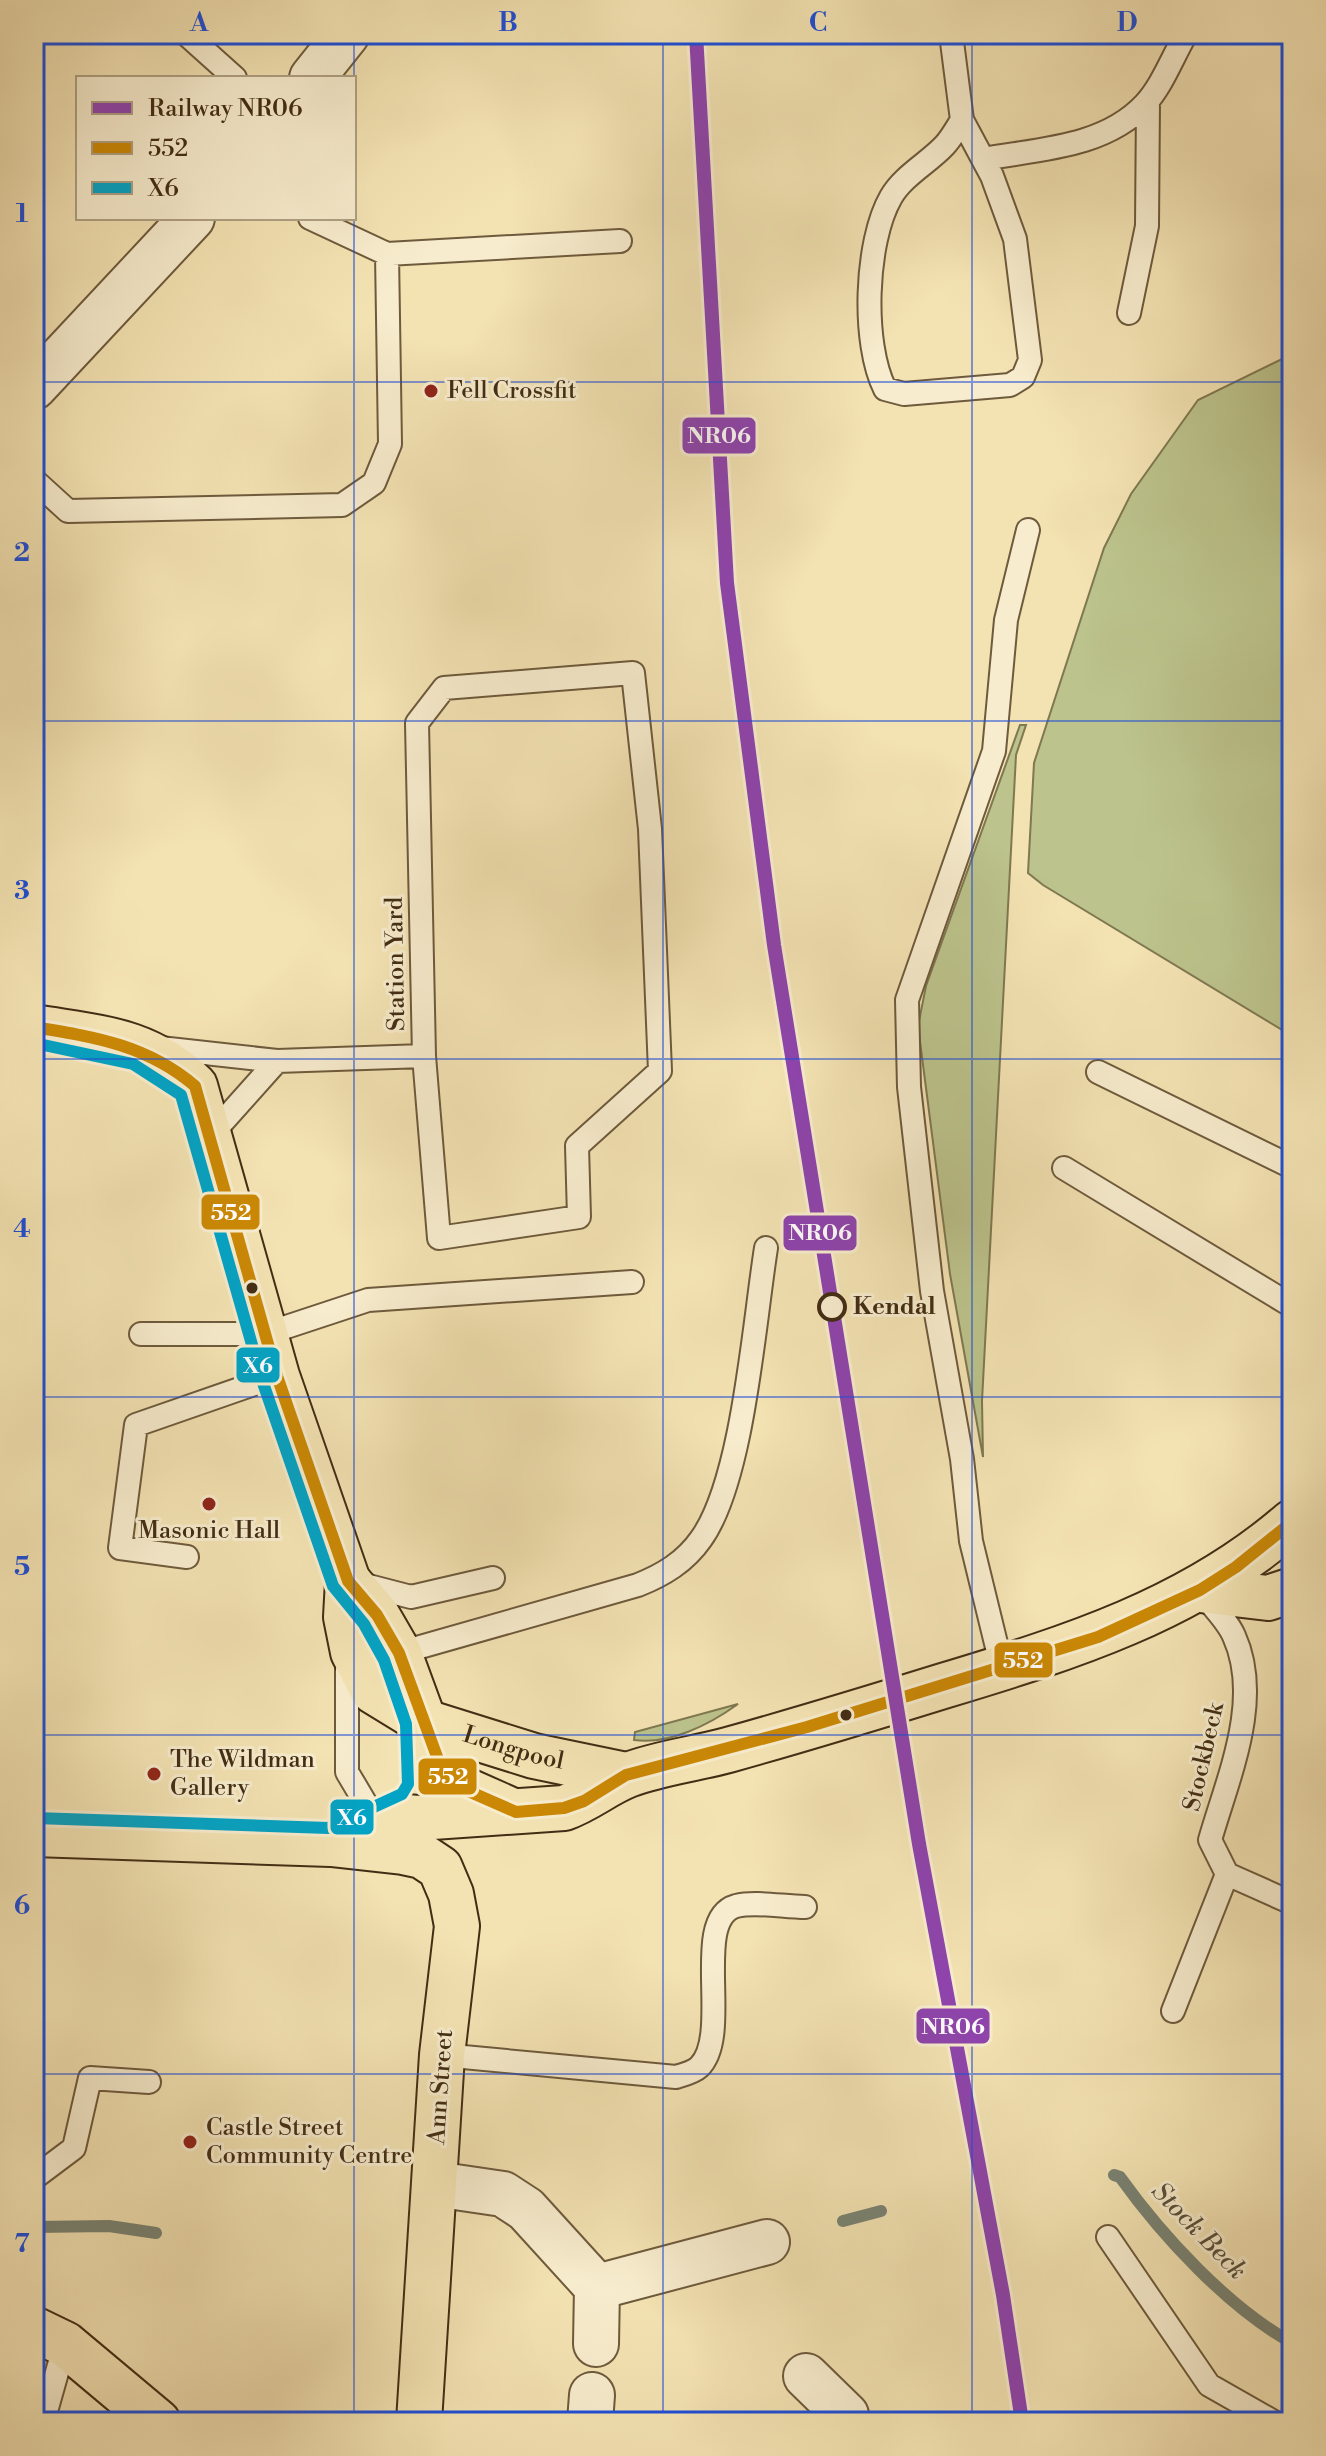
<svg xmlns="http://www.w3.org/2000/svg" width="1326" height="2456" viewBox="0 0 1326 2456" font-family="'Libre Bodoni',serif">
<rect width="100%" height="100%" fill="#f3e2b2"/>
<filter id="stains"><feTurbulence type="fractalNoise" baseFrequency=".0025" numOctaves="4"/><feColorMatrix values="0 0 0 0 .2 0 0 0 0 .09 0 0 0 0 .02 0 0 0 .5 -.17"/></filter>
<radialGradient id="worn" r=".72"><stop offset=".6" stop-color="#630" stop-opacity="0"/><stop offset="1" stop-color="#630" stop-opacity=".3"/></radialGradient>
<path fill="#bcc38c" stroke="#7f7850" stroke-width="2" d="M1292 354V1036L1043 885 1028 873 1034 763 1104 548 1131 494 1198 400Z
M1020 725H1026L1016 755 982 1401 983 1457 950 1274 918 1026 926 986Z
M738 1704C709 1725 669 1745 634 1740L635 1732Z"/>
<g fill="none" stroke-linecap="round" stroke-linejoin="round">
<path stroke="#798373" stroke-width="12" d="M1114 2175 1120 2177C1163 2237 1228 2307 1292 2343
M843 2221 881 2211
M34 2227 109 2226 156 2233"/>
<defs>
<path id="lane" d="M186 34 235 78
M951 34 962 120 992 176 1015 239 1030 360 1023 377 1010 385 904 394 885 389C862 344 865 242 891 197 903 176 928 163 944 146 951 139 956 129 962 120
M983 159C1038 149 1104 148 1145 104 1162 86 1173 56 1186 34
M310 218 387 254 620 241
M1129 313 1147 226 1148 102
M34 480 68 511 342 505 374 483 390 444 387 254
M160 1048 277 1061 424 1056 417 723 444 688 633 673 650 829 660 1071 577 1146 579 1217 439 1238 424 1056
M1098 1072 1292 1167
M210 1136 277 1061
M1064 1168 1292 1306
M141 1334H265L368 1300 632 1282
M187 1557 120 1548 136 1425 277 1376
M357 1583 411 1597 493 1578
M1201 1592C1212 1606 1227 1620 1234 1636 1263 1700 1228 1777 1210 1840L1227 1874 1292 1903
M399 1653 638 1585C663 1575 685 1562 701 1539 743 1481 754 1323 766 1248
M350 1659 347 1670V1772L376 1821
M1002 1668 971 1541 962 1459 932 1291 909 1087 907 1000 994 751 1006 620 1028 530
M1173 2011 1227 1874
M442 2055 676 2077C683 2075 694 2072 699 2067 733 2035 690 1919 736 1906 756 1901 784 1907 805 1907
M34 2178 74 2148 90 2078 149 2082
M1108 2237 1209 2385 1274 2422
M43 2422 65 2344"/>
<path id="street" d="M312 78 347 34
M34 387 192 218
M435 2184 503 2194 526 2209 597 2287 596 2344
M597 2287 767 2242
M806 2376 846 2415 847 2422
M590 2422 592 2395"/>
<path id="primary" d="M1200 1590 1268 1598 1292 1590"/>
<g id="highway">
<path id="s1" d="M34 1027C98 1038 146 1038 195 1086L277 1376 348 1581 346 1617 353 1652 373 1691 422 1721 534 1756 626 1775"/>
<path d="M348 1581 377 1615 399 1653 443 1773 468 1791 513 1811"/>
<path d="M394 1816 418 1818 564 1808C587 1800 605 1784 628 1775 659 1763 695 1759 728 1750 800 1730 872 1708 943 1686 1069 1648 1191 1610 1292 1522"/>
<path d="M34 1834 331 1844 403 1852 422 1856 440 1868 451 1894 457 1926 442 2055 419 2422"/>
<path d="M34 2329 65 2344 158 2422"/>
</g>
</defs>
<use href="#lane" stroke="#6e5a3c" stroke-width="26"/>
<use href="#street" stroke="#6e5a3c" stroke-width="48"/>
<use href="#primary" stroke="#422d14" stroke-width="48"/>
<use href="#highway" stroke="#422d14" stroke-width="48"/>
<use href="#lane" stroke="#f7eccd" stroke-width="22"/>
<use href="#street" stroke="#f7eccd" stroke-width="44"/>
<use href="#primary" stroke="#f3e2b2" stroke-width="44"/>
<use href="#highway" stroke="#f3e2b2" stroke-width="44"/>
<defs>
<path id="bus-1" d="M34 1027C95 1037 147 1045 195 1086L277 1376 348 1581 377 1615 399 1653 443 1773 468 1791 516 1812 564 1808 584 1801 626 1775 807 1727 1098 1637 1200 1590 1236 1567 1292 1522"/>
<path id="bus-2" d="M34 1043 133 1064 181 1095 262 1380 333 1586 364 1624 384 1660 406 1724 408 1784 402 1794 328 1828 35 1818"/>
</defs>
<use href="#bus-1" stroke="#f7eccd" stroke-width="18"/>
<use href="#bus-2" stroke="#f7eccd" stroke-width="18"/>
<use href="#bus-1" stroke="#ca8805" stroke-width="12"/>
<use href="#bus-2" stroke="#03a3c5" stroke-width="12"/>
<defs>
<path id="rail-1" d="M696 34 727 583 774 945 919 1844 1003 2295 1022 2422"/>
</defs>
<use href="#rail-1" stroke="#f7eccd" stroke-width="20"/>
<use href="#rail-1" stroke="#8e44ad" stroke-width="14"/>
</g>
<path fill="none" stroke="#1d4ed8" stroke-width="2" stroke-opacity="0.55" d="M354 34V78M663 34V2422M972 34V2422M354 218V2422M34 382H1292M34 721H1292M34 1059H1292M34 1397H1292M34 1735H1292M34 2074H1292"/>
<g fill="#8f2418" stroke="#f7eccd" stroke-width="3">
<circle cx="431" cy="391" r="8"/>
<circle cx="209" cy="1504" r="8"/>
<circle cx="154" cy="1774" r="8"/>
<circle cx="190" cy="2142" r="8"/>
</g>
<g fill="#422d14" stroke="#f7eccd" stroke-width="3">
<circle cx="252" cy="1288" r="7"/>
<circle cx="846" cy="1715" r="7"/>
</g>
<circle fill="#f7eccd" stroke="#422d14" stroke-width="4" cx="832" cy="1307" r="13"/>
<g text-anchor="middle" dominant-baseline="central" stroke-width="6" stroke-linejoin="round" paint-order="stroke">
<g font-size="24" fill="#422d14" stroke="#f7eccd" text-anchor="start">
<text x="447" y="391">Fell Crossfit</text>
<text x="209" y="1531" text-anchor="middle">Masonic Hall</text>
<text x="170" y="1760">The Wildman<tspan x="170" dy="28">Gallery</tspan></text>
<text x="206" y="2128">Castle Street<tspan x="206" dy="28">Community Centre</tspan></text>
</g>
<g font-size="24" fill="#422d14" stroke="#f7eccd">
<text transform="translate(396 964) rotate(-91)">Station Yard</text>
<text stroke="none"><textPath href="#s1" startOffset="962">Longpool</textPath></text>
<text transform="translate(1204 1757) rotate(-77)">Stockbeck</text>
<text transform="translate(441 2087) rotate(-86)">Ann Street</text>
</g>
<g font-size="24" font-weight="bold" fill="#422d14" stroke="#f7eccd" text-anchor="start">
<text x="853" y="1307">Kendal</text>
</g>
<g font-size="26" font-style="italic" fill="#59513c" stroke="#f7eccd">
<text transform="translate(1199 2231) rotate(46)">Stock Beck</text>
</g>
</g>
<g stroke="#f7eccd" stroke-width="3">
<rect x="681" y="416" width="76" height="39" rx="8" fill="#8e44ad"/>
<rect x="200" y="1193" width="61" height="38" rx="8" fill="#ca8805"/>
<rect x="782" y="1214" width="76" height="38" rx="8" fill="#8e44ad"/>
<rect x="235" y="1346" width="46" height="38" rx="8" fill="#03a3c5"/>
<rect x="993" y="1641" width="61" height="38" rx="8" fill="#ca8805"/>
<rect x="417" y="1757" width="61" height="39" rx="8" fill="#ca8805"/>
<rect x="329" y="1798" width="46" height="38" rx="8" fill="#03a3c5"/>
<rect x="915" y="2007" width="76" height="38" rx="8" fill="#8e44ad"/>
</g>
<g font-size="22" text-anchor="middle" font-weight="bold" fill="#fff">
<text x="719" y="443">NR06</text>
<text x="231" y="1220">552</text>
<text x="820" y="1240">NR06</text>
<text x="258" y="1373">X6</text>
<text x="1023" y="1668">552</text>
<text x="448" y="1784">552</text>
<text x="352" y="1825">X6</text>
<text x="953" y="2034">NR06</text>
</g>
<rect width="1326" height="2456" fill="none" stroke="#f3e2b2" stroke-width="88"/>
<rect x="76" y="76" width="280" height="144" fill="#f7eccd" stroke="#afa083" stroke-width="2"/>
<rect x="92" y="102" width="40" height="12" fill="#8e44ad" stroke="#afa083" stroke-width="2"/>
<text x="148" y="116" font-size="24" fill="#422d14">Railway NR06</text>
<rect x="92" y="142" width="40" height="12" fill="#ca8805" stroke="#afa083" stroke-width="2"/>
<text x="148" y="156" font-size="24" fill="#422d14">552</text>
<rect x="92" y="182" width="40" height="12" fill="#03a3c5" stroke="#afa083" stroke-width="2"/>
<text x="148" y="196" font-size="24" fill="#422d14">X6</text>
<rect x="44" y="44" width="1238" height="2368" fill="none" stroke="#1d4ed8" stroke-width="3"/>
<g font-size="26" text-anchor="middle" font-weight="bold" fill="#1d4ed8">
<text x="199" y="31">A</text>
<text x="508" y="31">B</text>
<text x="818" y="31">C</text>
<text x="1127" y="31">D</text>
<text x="22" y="222">1</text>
<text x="22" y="561">2</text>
<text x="22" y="899">3</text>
<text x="22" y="1237">4</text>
<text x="22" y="1575">5</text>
<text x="22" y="1914">6</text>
<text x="22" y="2252">7</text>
</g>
<rect width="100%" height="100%" filter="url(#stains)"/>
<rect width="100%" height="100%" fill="url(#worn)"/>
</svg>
